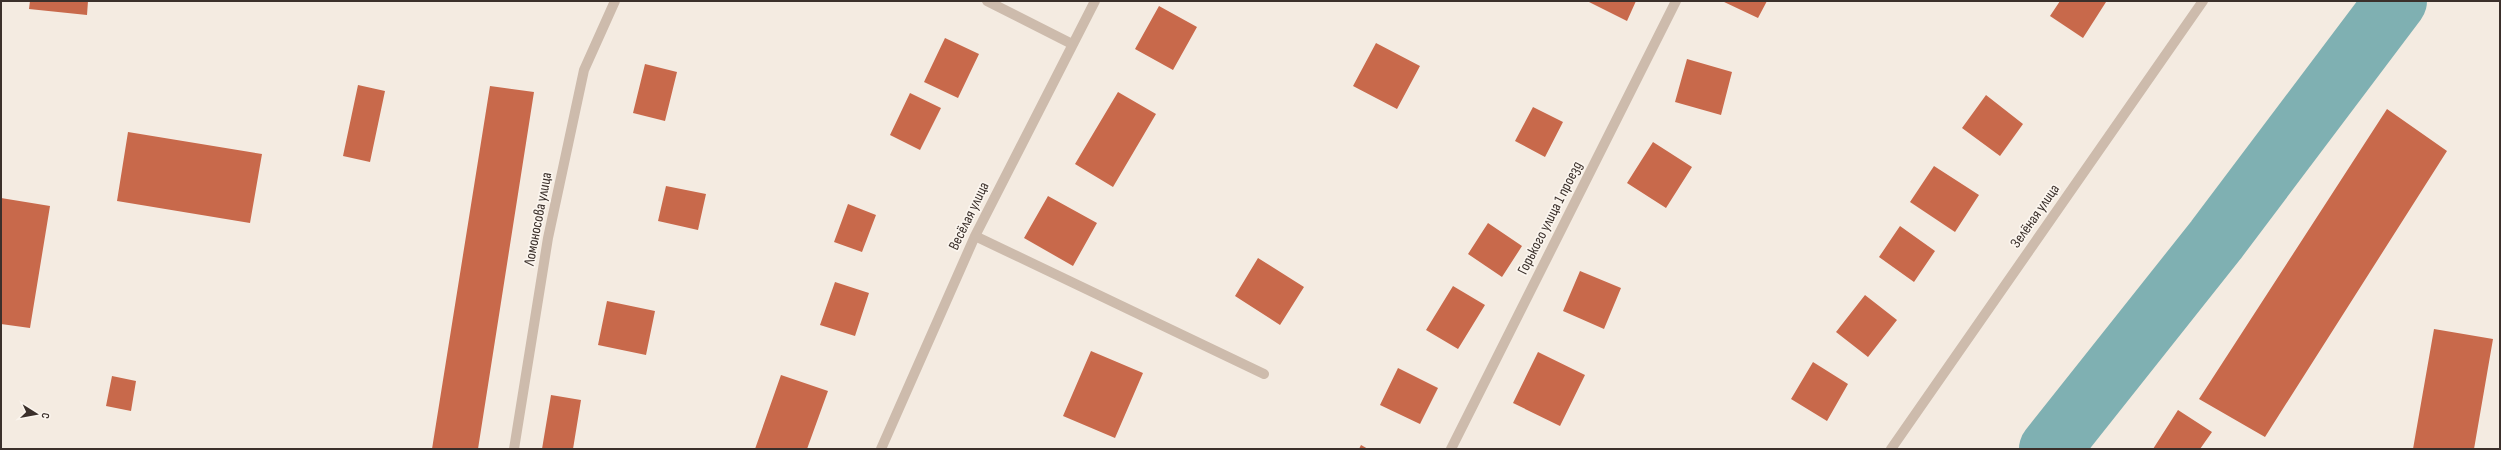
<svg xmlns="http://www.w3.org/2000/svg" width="2501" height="450" viewBox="0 0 2501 450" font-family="'Sofia Sans Condensed',sans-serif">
<rect width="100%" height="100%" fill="#f4ebe1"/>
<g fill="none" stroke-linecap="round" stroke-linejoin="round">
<path stroke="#7fb0b2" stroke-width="62" d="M2050 449 2216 240 2396 1"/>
</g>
<path fill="#c8694b" d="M30 1H88L87 15 29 9Z
M1587 1H1636L1627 21Z
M1722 1H1767L1758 18Z
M2060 1H2105L2106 2 2083 38 2050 16Z
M1159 6 1197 27 1173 70 1135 49Z
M945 38 979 54 958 98 924 82Z
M1376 43 1420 66 1397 109 1353 86Z
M1687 59 1732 72 1721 115 1675 102Z
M645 64 677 72 665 121 633 113Z
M358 85 385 91 370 162 343 156Z
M490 86 534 92 478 449H432Z
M1118 92 1156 114 1113 187 1075 164Z
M910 93 941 108 920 150 890 135Z
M1986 95 2023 124 2000 156 1962 128Z
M1533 107 1563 122 1545 157 1515 141Z
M2387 109 2447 151 2265 437 2199 399Z
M128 132 262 154 250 223 117 201Z
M1653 142 1692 167 1666 208 1627 183Z
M1934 166 1979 195 1955 232 1910 202Z
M666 186 706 194 698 230 658 221Z
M1048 196 1097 223 1073 266 1024 238Z
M1 198 50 206 30 328 1 324Z
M848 204 876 215 862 252 834 242Z
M1488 223 1522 246 1502 277 1468 254Z
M1900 226 1935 251 1914 282 1879 257Z
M1258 258 1304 287 1280 325 1235 296Z
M1580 271 1621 288 1604 329 1563 311Z
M835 282 869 293 855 336 820 325Z
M1453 286 1485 305 1458 349 1426 330Z
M1865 295 1897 320 1868 357 1836 332Z
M607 301 655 311 646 355 598 345Z
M2434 329 2493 339 2474 449H2413Z
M1091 351 1143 373 1115 438 1063 416Z
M1538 352 1585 375 1560 426 1513 403Z
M1813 362 1848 384 1827 421 1791 399Z
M1398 368 1438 388 1420 424 1380 405Z
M781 375 828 391 807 449H755Z
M112 376 136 381 131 411 106 406Z
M551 395 581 400 573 449H542Z
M2178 410 2212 432 2200 449H2153Z
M1361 445 1368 449H1359Z"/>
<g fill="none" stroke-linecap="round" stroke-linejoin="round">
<path stroke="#cdbbac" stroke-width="10" d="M987 1 1072 44
M975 236 1264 374
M514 449 548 238 584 70 615 1
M881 449 975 236 1095 1
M1451 449 1676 1
M1891 449 2203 1"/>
</g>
<g text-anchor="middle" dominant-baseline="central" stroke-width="3.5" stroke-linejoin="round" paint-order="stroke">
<g font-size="15" fill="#3b302b" stroke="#fbf5ee">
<text transform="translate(969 216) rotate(-64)">Весёлая улица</text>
<text transform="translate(2035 216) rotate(-55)">Зелёная улица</text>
<text transform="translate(1550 218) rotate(-63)">Горького улица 1 проезд</text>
<text transform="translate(538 219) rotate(-79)">Ломоносова улица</text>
</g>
</g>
<rect width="2501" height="450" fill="none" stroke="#3b302b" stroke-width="4"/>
<g transform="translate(36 414) rotate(101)" stroke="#fbf5ee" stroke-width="3" paint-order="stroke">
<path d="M0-3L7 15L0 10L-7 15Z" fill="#3b302b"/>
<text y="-6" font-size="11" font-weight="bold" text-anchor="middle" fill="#3b302b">С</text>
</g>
</svg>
